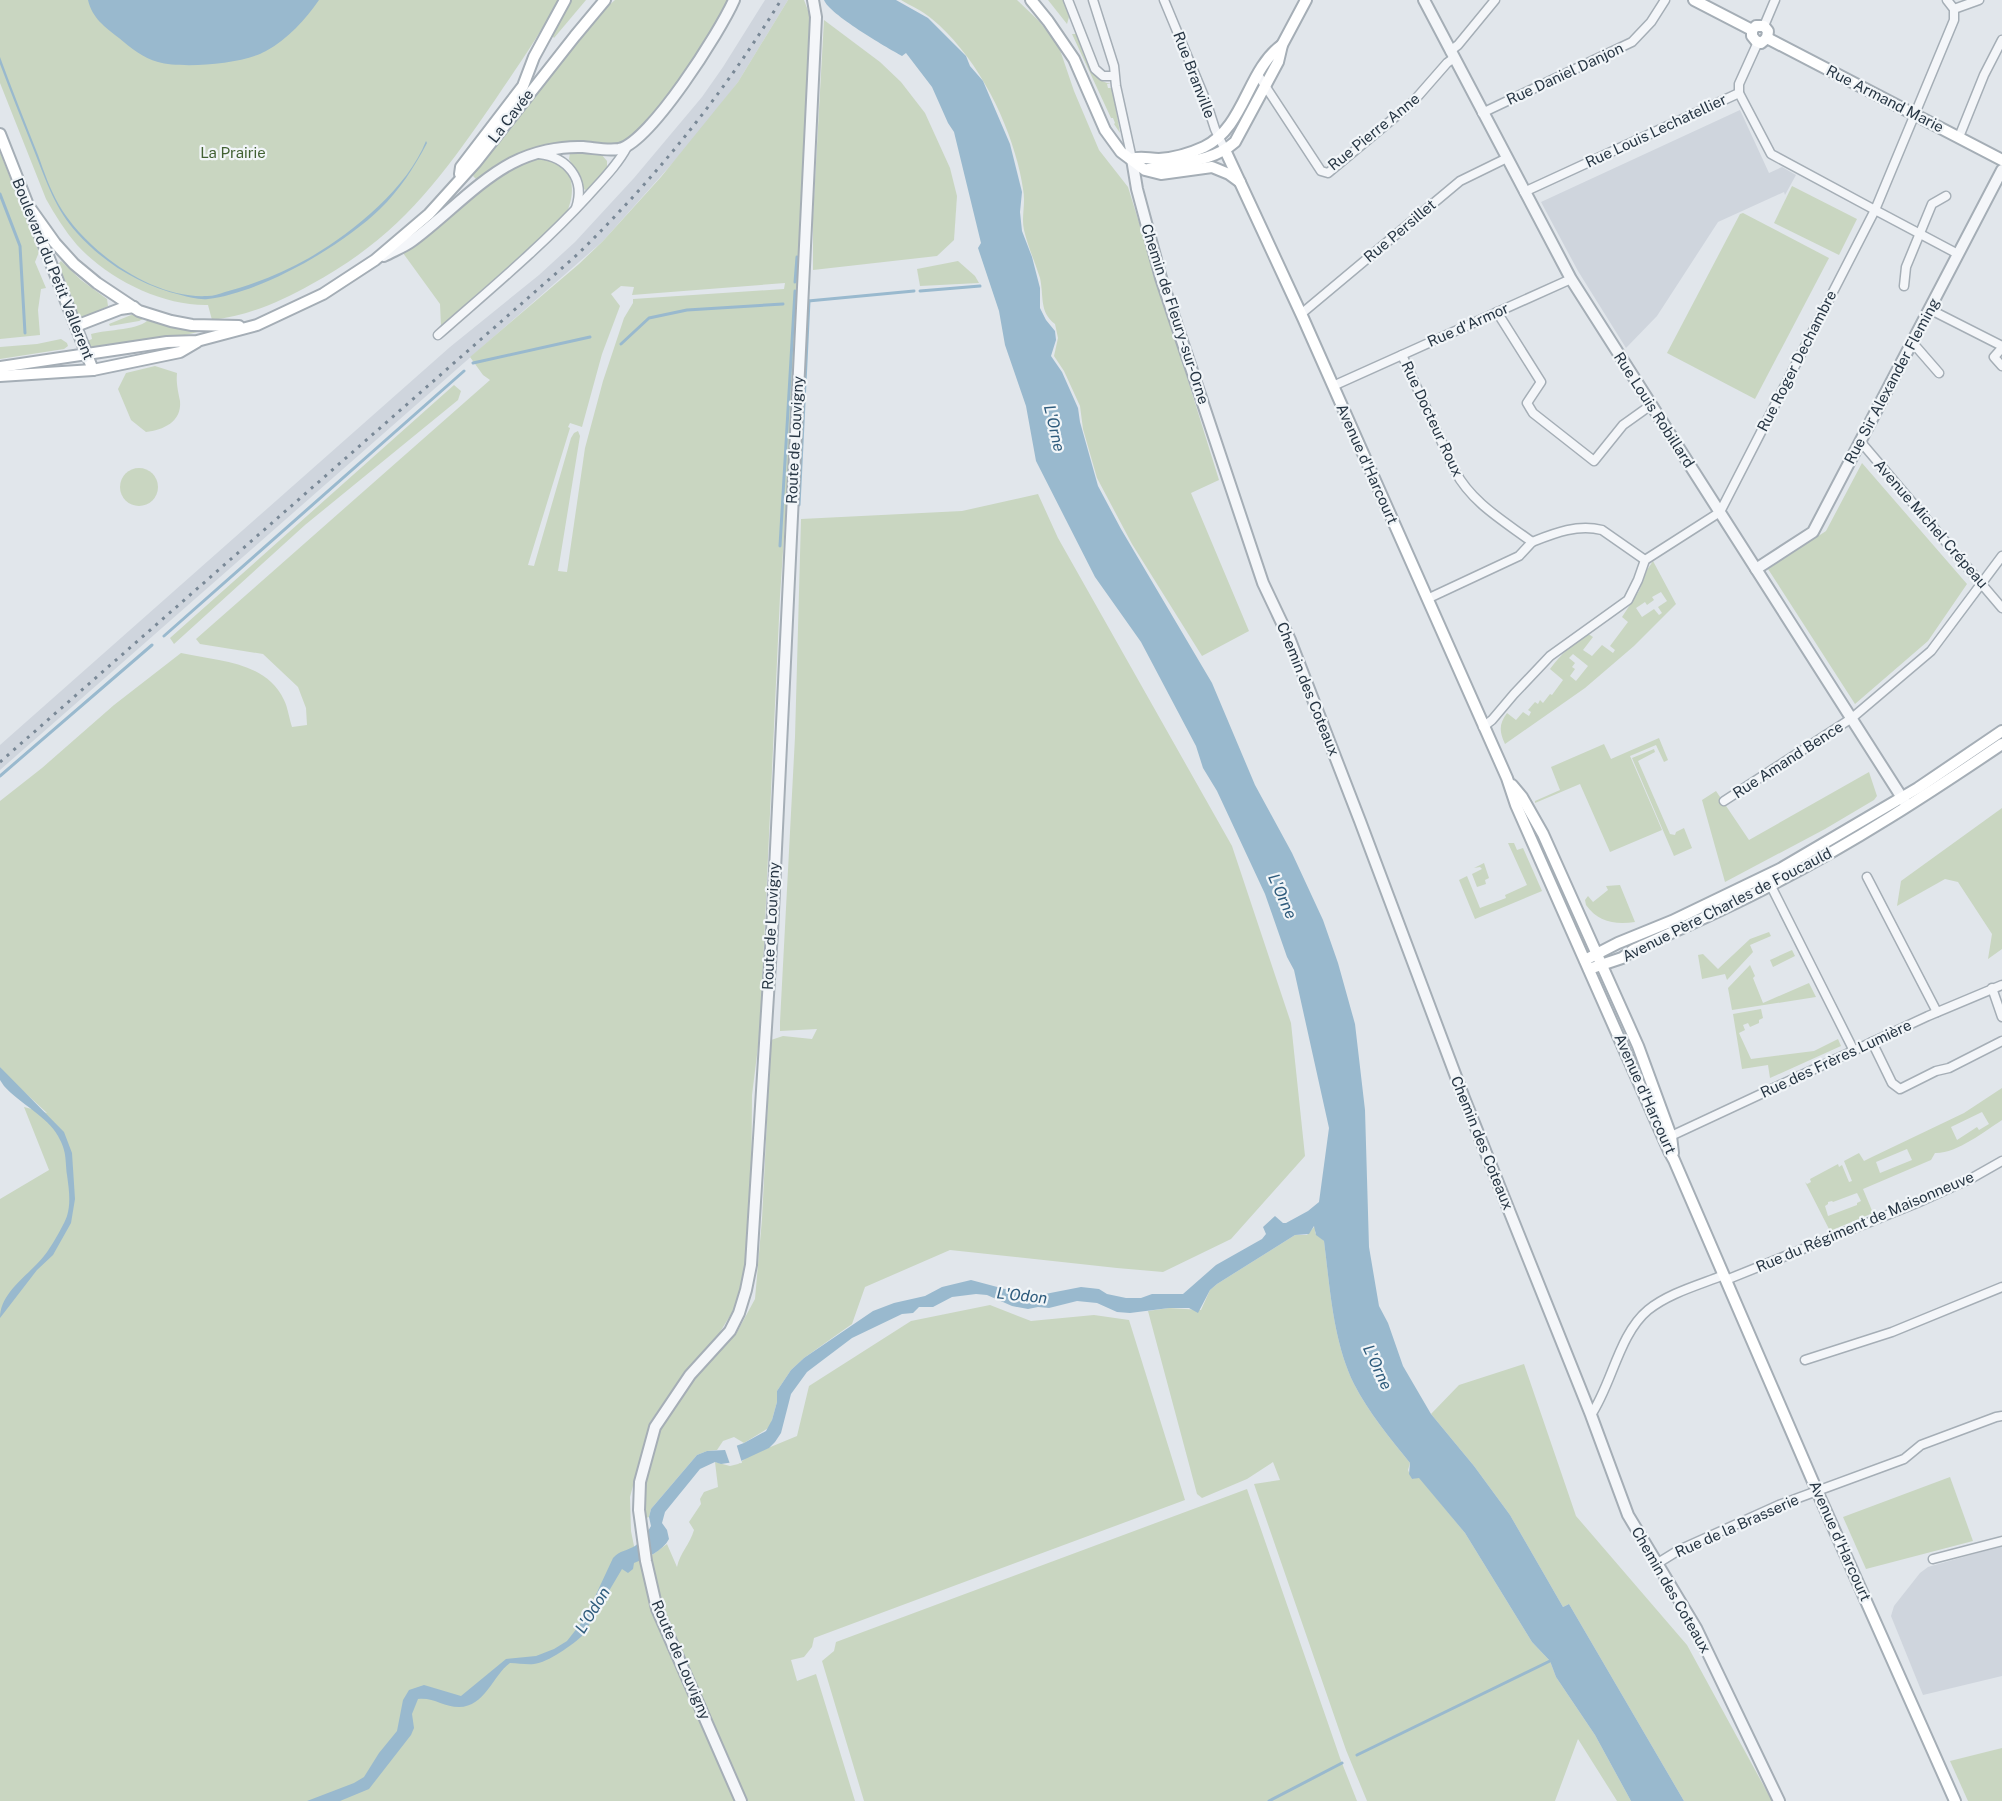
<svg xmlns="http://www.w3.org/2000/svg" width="2002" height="1801" font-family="'Public Sans',sans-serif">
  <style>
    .built { fill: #cfd5dd }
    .green { fill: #c9d6c1; fill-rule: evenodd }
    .water { fill: #99b9ce }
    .pier { fill: #e1e6eb }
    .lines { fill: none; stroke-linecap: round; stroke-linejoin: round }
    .stream { stroke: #99b9ce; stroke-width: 3 }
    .minor-casing { stroke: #a5aeb6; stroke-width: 11 }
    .tertiary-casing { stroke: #a5aeb6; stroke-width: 14 }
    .secondary-casing { stroke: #a5aeb6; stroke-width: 14 }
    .minor { stroke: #f4f6f9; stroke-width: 8 }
    .tertiary { stroke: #f4f6f9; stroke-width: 10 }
    .secondary { stroke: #fff; stroke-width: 10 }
    .rail { stroke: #798896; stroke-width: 3; stroke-dasharray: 3 6; stroke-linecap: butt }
    .labels { text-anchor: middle; stroke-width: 4.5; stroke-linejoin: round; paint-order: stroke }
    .street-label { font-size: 15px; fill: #273644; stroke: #f1f5f8 }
    .park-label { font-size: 15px; fill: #426133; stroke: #f1f5f8 }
    .water-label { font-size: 16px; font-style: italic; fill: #2e5b7c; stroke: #f1f5f8 }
  </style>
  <rect width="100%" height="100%" fill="#e1e6eb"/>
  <!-- built -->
  <g class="built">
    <polygon points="765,0 788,0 738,82 694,139 603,241 0,770 0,745 450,347 539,275 575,242 634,178 702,97 723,67"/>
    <polygon points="1740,110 1769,173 1782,167 1796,175 1785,195 1784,192 1718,222 1657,316 1626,348 1578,271 1541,202"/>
    <polygon points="2002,1546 2002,1676 1923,1695 1891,1616 1894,1606 1920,1573 1928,1567"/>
  </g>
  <!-- green -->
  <g class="green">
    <path d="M0 0H558C540 35 517 67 495 100 439 181 399 237 310 285 280 302 247 316 212 320L208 305C162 306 108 279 77 245 65 231 55 215 46 199L0 83Z"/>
    <polygon points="569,0 586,0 554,38 550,33"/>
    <path d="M615 0H730C717 29 648 137 619 144 607 148 596 142 583 142 538 144 513 154 476 179L473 176 477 168 565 59C579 37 595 17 615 0Z"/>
    <path d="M788 0H804L809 13 811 44 800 214 794 388 780 596 760 1031 752 1095 751 1218 745 1283 733 1311 720 1332 709 1347 684 1373 650 1422 630 1497 631 1531 637 1561 652 1555 667 1544 677 1567C680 1553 690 1544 694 1530L689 1522 701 1504 700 1499 704 1492 718 1487 715 1462 730 1466 738 1464 749 1456 797 1436 809 1386 911 1321 990 1305 1031 1321 1094 1315 1129 1320 1185 1500 814 1638 812 1647 804 1657 791 1660 797 1681 816 1674 855 1801H0V1199L49 1170 24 1107 47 1113 7 1076 0 1067V801L42 768 114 705 181 653C217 661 266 661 284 700 288 708 289 718 292 727L307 725 306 708 298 687 263 654 200 644 196 639 490 380 483 375 470 357 579 264 603 241 661 177 738 82ZM785 283 784 289 633 299V303L624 318 603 381 585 448 567 572 558 571 580 436 578 431 574 433 571 438 534 566 528 565 570 428 568 427 570 423 582 427 602 354 620 306 611 294 621 286 634 287 632 295Z"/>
    <path d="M901 0H1017L1039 21 1059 47 1074 91 1099 150 1128 187 1219 480 1191 493 1249 631 1202 656 1132 544 1097 478 1083 429 1080 406 1064 371 1054 356 1058 338 1055 324C1039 312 1044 296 1040 278 1035 262 1028 247 1024 230 1021 217 1026 203 1023 189 1014 129 979 58 932 19 923 11 911 6 901 0Z"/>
    <polygon points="1048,0 1063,0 1069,17 1067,24"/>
    <polygon points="824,20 880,62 901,82 925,113 950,168 957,196 954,240 937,256 813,270 813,217"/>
    <path d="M1072 34H1076C1084 53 1089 80 1111 84H1107L1108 88H1112L1120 133 1114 124 1115 123 1113 118H1111Z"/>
    <polygon points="0,152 39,252 35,262 46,288 41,289 38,310 40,335 0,339"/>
    <path d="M570 153 601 154 607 161V168L591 189 585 190C579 181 575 169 569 159Z"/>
    <path d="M540 158C544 159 550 160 555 162 578 172 574 200 564 218L441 326 440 304 403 253 506 171 531 160Z"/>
    <polygon points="1792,186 1857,219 1839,255 1774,223"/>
    <polygon points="1743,213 1829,258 1755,399 1667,353 1740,214"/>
    <polygon points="61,261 81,280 107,299 108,306 83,318 77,316 57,265"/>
    <polygon points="958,261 975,276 979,283 920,286 917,269"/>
    <polygon points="136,313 145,318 139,321 110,326 109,324"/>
    <path d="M150 318 201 329 202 331 168 339 92 349 87 341 92 339 91 334C108 329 140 331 150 318Z"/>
    <polygon points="61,339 67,343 68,346 64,349 0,359 0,347 37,344"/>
    <path d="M155 366 177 373C176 383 178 391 180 401 182 422 163 430 146 432L131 420 118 389 126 373Z"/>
    <polygon points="454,385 461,391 458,400 305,525 174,644 170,638"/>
    <polygon points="1862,463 1967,584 1928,641 1855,704 1768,569 1826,531"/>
    <circle cx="139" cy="487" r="19"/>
    <polygon points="1038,494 1058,538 1232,846 1291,1023 1305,1156 1231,1239 1163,1272 1117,1268 950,1250 865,1287 852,1324 804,1358 791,1370 777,1391 777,1402 770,1427 744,1443 734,1437 723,1441 717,1450 707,1451 697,1455 651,1509 649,1517 643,1519 644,1483 653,1442 665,1416 699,1373 736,1334 755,1299 762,1219 771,1040 783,1036 812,1039 817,1029 780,1031 780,1022 795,737 801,519 962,511"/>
    <path d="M1653 561 1676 604 1634 646 1585 688 1505 744C1499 731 1499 724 1507 713L1516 720 1523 712 1529 716 1531 712 1528 710 1535 702 1538 704 1540 700 1543 703 1550 694 1552 695 1563 680 1550 669C1560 655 1573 644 1587 633L1593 637 1583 650 1592 656 1602 645 1613 653 1615 650 1610 646 1628 622 1622 617 1639 591 1647 570ZM1661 592 1667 601 1658 607 1662 613 1659 615 1654 609 1642 617 1636 608 1645 602 1647 605 1654 600 1652 597ZM1573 654 1588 666 1576 681 1570 676 1575 669 1572 667 1575 663 1569 658Z"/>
    <polygon points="1659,738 1668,760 1664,762 1656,745 1630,756 1662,830 1610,852 1580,784 1535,803 1535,801 1560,790 1551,767 1604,744 1611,759"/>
    <polygon points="1654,749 1655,752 1638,761 1670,834 1675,835 1676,832 1684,828 1692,848 1674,856 1632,758"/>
    <polygon points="1869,772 1877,796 1874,800 1825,829 1725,882 1702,800 1716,791 1749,840"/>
    <polygon points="2002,808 2002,949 1988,959 1992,934 1958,882 1945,879 1897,906 1901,881"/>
    <polygon points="1508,843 1514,843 1517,850 1523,848 1542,891 1475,919 1459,880 1467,876 1480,908 1506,898 1505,895 1527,885"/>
    <polygon points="1484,863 1489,878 1485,880 1486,884 1477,887 1472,874 1482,869 1480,867 1474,868"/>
    <path d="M1620 885 1635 922C1615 925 1598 922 1586 905L1585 900 1588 896 1593 902 1608 890 1606 886Z"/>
    <polygon points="1769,932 1771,936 1750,945 1753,952 1727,980 1725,974 1702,979 1698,955 1703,954 1718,969 1750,939"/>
    <polygon points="1792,950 1795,956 1773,967 1770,960"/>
    <polygon points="1750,965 1755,976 1753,978 1763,1003 1809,983 1816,997 1732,1010 1728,988"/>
    <polygon points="1761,1009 1763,1018 1759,1020 1759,1023 1750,1027 1748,1023 1743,1025 1745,1030 1739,1033 1751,1059 1814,1051 1838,1039 1841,1046 1770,1078 1768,1065 1742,1069 1733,1014"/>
    <path d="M2002 1088V1120C1985 1131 1956 1154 1935 1153L1931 1160 1863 1189 1873 1213 1830 1231 1805 1182 1807 1184 1811 1182 1810 1179 1838 1164 1839 1167 1842 1165 1849 1182 1852 1181 1844 1161 1859 1153 1864 1161 1872 1157 1964 1113ZM1982 1112 1989 1124 1979 1130 1977 1127 1957 1140 1951 1127ZM1907 1149 1912 1160 1880 1173 1876 1162ZM1857 1193 1861 1201 1857 1203V1205L1828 1216 1825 1206 1828 1204V1202L1832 1201 1833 1202Z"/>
    <path d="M1315 1226V1233L1324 1241C1330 1288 1333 1341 1354 1384 1369 1413 1390 1438 1410 1463L1408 1470 1412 1479 1419 1477 1465 1533 1532 1642 1550 1661 1556 1677 1595 1735 1631 1801H1617L1578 1739 1555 1801H1367L1346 1750 1254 1484 1280 1480 1273 1462 1247 1479 1202 1498 1197 1494 1148 1311 1169 1308 1201 1310 1210 1290 1217 1284 1295 1235H1307Z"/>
    <polygon points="1524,1364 1576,1516 1687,1645 1772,1801 1684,1801 1569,1604 1563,1607 1510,1515 1474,1466 1431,1414 1459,1385"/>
    <polygon points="1950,1477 1973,1541 1866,1569 1843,1517"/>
    <polygon points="1247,1489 1340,1758 1357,1801 864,1801 822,1661 834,1651 836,1642"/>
    <polygon points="2002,1748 2002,1801 1968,1801 1950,1761"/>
  </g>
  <!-- water -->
  <g class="water">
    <path d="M88 0H319C305 20 288 39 266 51 243 64 183 69 158 62 143 58 131 48 119 38 105 27 92 18 88 0Z"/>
    <path d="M824 0H896L928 18 966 56 970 66 983 81 1010 144 1022 192 1020 212 1022 231 1032 257 1040 288V308L1046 320 1055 331 1056 340 1051 356 1062 372 1078 408 1080 422 1098 486 1121 529 1212 683 1255 785 1292 853 1323 920 1338 963 1355 1024 1365 1110 1369 1247 1379 1306 1388 1323 1403 1366 1431 1414 1474 1466 1510 1515 1563 1607 1569 1604 1684 1801H1631L1595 1735 1556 1677 1550 1661 1532 1642 1465 1533 1419 1478 1412 1479 1409 1474 1410 1463C1390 1438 1369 1413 1354 1384 1333 1341 1330 1288 1324 1241L1316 1235 1314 1226 1309 1234 1295 1235 1217 1284 1210 1290 1198 1313 1189 1308H1169L1130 1313 1117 1312 1097 1303 1077 1301 1049 1308 1038 1307 1028 1309 1012 1306 987 1295 976 1294 952 1297 933 1307H919L913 1313 902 1314 852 1338 807 1372 791 1394 781 1433 775 1442 769 1448 741 1461 721 1464 715 1462 700 1469 665 1512 662 1523 667 1530 669 1539C663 1551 646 1558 634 1563L633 1569 628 1573 622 1569 583 1635C574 1644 547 1663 534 1664 527 1665 518 1663 510 1663 493 1675 485 1707 459 1707 444 1707 433 1697 418 1699L412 1714 414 1728 411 1735 369 1789 340 1801H307L354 1783 364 1777 379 1753 397 1731 403 1700 409 1690 424 1685 461 1696 506 1659 536 1656 554 1649 567 1641 585 1618 613 1558C620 1550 627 1551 635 1546 641 1541 647 1533 651 1526L649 1517 651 1509 697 1455 707 1451 725 1450 744 1443 766 1431 772 1420 777 1402V1391L791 1370 804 1358 873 1311 894 1303 925 1296 942 1287 971 1280 1024 1294 1040 1295 1081 1287 1099 1289 1107 1294 1126 1298H1141L1152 1294H1183L1216 1265 1262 1239 1266 1234 1263 1227 1275 1216 1283 1223H1286L1308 1211 1319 1202 1329 1128 1294 970 1287 957 1265 894 1217 791 1203 768 1196 746 1141 642 1095 577 1036 461 1026 406 1005 345 999 311 978 248 981 243 954 132 948 123 932 87 906 53 902 56C886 47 829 14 824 0Z"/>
    <path d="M0 57C12 90 25 122 38 155 44 172 50 189 59 205 86 251 152 299 207 296 214 296 219 294 225 292 255 284 282 273 309 258 352 233 407 189 426 141L427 143C415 166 399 191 380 209 342 246 261 293 208 299 199 300 189 297 181 295 140 285 105 264 77 233 56 210 46 181 35 153 23 123 11 93 0 64Z"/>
    <path d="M0 1067 64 1132 72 1153 75 1199 71 1223 53 1255 37 1270 0 1318C0 1292 29 1275 44 1256 50 1249 64 1225 67 1216 71 1202 69 1190 67 1175 65 1158 67 1152 58 1136 47 1116 20 1104 4 1086L0 1080Z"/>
  </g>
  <!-- pier -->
  <polygon class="pier" points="736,1443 742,1463 730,1464 724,1447"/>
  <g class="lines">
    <!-- stream -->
    <g class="stream">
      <polyline points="0,194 20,246 25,333"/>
      <polyline points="795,282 797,257"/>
      <polyline points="920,291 980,286"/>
      <polyline points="808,301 914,291"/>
      <polyline points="621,344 649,318 687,310 783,304"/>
      <polyline points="473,363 590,337"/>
      <polyline points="799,505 809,301"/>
      <polyline points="780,546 795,291"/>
      <polyline points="164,636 464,371"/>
      <polyline points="0,776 152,645"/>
      <polyline points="1357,1755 1552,1660"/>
      <polyline points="1269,1801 1342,1763"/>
    </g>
    <defs>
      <g id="minor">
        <polyline points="1068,0 1095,69 1103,76 1114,76"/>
        <polyline points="1093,0 1114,66 1116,86 1132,159"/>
        <polyline points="1164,0 1206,101 1215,129 1225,150"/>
        <polyline points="1954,9 1979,0"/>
        <polyline points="1764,26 1775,0"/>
        <polyline points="1758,42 1739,84 1739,93 1771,154 1875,210 1954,20 1954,9 1947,0"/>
        <polyline points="1450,51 1458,45 1495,0"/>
        <polyline points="1258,75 1321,171 1328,173 1412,103 1447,63 1454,58"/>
        <polyline points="1482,113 1632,42 1651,22 1665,0"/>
        <polyline points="1959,137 1984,75 2002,40"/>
        <path d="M539 154C567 157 586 179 576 208"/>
        <polyline points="1524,192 1739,93"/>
        <polyline points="1904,286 1906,267 1932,204 1946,196"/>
        <polyline points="1929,309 2002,346"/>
        <polyline points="1497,312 1541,382 1527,403 1533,413 1594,461 1623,425 1651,405"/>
        <polyline points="1301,314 1460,181 1507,158"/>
        <path d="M438 335C489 290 541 247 587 197 601 181 617 166 627 147"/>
        <polyline points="1912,342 1939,373"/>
        <polyline points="2002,348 1994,357 2002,366"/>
        <path d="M1402 355 1455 471C1472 503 1504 521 1532 542 1555 533 1577 524 1602 530L1645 560"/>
        <polyline points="1333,386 1571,279"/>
        <polyline points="1860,441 2002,608"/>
        <polyline points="1427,599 1519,556 1532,542"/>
        <polyline points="1483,727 1492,720 1514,694 1550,656 1628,600 1638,580 1645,560 1720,512 1875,210 1958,254"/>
        <polyline points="1724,801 1852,718 1931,651 2002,556"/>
        <polyline points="1867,877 1937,1012"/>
        <polyline points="1769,882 1854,1051"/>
        <polyline points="1992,988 2002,1017"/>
        <polyline points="1872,1042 1892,1083 1900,1089 1936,1071 1949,1068 2002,1041"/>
        <polyline points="1671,1136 1928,1016 2002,985"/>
        <polyline points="1726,1280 1917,1203 1972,1178 2002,1161"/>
        <polyline points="1805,1360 1892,1332 2002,1287"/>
        <path d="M1591 1415C1612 1384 1619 1334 1648 1310 1669 1293 1699 1285 1724 1275"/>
        <polyline points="1933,1559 2002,1541"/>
        <polyline points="1658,1563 1679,1550 1779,1505 1904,1459 1921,1445 1996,1417 2002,1416"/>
      </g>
      <g id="tertiary">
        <polyline points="1424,0 1571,279 1906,804"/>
        <polyline points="1132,159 1137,189 1161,278 1263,583 1290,640 1360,821 1464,1098 1591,1415 1628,1515 1696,1628 1779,1801"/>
        <path d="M384 256C393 251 404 247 412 241 446 216 475 183 512 163 533 152 560 146 583 147 595 148 607 151 619 149 650 143 721 30 734 0"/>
        <polyline points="1756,569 1813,532 2002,170"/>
        <polyline points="741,1801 657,1609 646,1561 639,1510 640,1482 655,1427 690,1375 730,1331 739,1313 746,1290 751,1265 772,932 816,17 813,0"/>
      </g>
      <g id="secondary">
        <polyline points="1031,0 1048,21 1074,59 1105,130 1121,152 1145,170 1161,174 1212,167 1229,174 1240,182"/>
        <polyline points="1694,0 1752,30"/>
        <polyline points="1752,30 1756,26 1764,26 1768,31 1767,38"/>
        <polyline points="1752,30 1752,36 1756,41 1761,43 1767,38"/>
        <polyline points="1767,38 2002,160"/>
        <polyline points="0,134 93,370"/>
        <polyline points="1225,150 1303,318 1507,778 1516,805 1669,1151 1674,1160 1817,1491 1955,1801"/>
        <path d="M1132 159C1141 156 1149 159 1159 159 1174 158 1191 153 1204 147 1245 127 1247 70 1282 45"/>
        <path d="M1148 169C1179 161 1210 164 1235 142L1278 62 1282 45 1306 0"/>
        <polyline points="460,174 461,167 523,86 534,57 565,0"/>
        <polyline points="30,208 55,243 74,264 97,283 139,311 171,321 192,325 239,326"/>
        <polyline points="76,326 120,309 134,307"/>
        <polyline points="0,367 167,342 197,341 257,325 323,294 375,260 429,214 476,162 575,36 605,0"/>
        <polyline points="0,376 93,370 180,352 197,342"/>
        <polyline points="1512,785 1522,797 1543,834 1638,1046 1671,1136 1673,1153"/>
        <polyline points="1585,960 1618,943 1672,921 1780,869 1918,788 2002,731"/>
        <path d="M1589 969 1622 958 1633 950C1680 929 1728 908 1773 884 1853 843 1928 794 2002 744"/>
      </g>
    </defs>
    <!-- minor casing -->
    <use href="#minor" class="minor-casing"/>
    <!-- tertiary casing -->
    <use href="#tertiary" class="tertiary-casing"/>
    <!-- secondary casing -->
    <use href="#secondary" class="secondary-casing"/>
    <!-- minor -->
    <use href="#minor" class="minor"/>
    <!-- tertiary -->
    <use href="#tertiary" class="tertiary"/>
    <!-- secondary -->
    <use href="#secondary" class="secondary"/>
    <!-- rail -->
    <path class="rail" d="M0 762 578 254C658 175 722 96 781 0"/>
  </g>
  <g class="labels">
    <!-- street labels -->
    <g class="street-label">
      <text transform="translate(1565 74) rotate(-25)" y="5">Rue Daniel Danjon</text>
      <text transform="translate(1194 75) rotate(69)" y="5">Rue Branville</text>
      <text transform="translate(1885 99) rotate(27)" y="5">Rue Armand Marie</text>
      <text transform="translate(511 116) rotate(-52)" y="5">La Cavée</text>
      <text transform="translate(1656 131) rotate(-25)" y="5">Rue Louis Lechatellier</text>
      <text transform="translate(1374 132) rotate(-39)" y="5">Rue Pierre Anne</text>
      <text transform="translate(1400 231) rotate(-40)" y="5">Rue Persillet</text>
      <text transform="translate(53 269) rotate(68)" y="5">Boulevard du Petit Vallerent</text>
      <text transform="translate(1175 314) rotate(72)" y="5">Chemin de Fleury-sur-Orne</text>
      <text transform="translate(1468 325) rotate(-24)" y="5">Rue d'Armor</text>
      <text transform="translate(1797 361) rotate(-63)" y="5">Rue Roger Dechambre</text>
      <text transform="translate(1892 381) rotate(-62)" y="5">Rue Sir Alexander Fleming</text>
      <text transform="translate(1654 410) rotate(57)" y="5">Rue Louis Robillard</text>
      <text transform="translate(1432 419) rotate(65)" y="5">Rue Docteur Roux</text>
      <text transform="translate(795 440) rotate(-87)" y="5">Route de Louvigny</text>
      <text transform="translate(1367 464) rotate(66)" y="5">Avenue d'Harcourt</text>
      <text transform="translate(1931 524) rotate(49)" y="5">Avenue Michel Crépeau</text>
      <text transform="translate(1308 689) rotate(68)" y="5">Chemin des Coteaux</text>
      <text transform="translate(1788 760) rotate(-33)" y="5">Rue Amand Bence</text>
      <text transform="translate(1727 905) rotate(-27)" y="5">Avenue Père Charles de Foucauld</text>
      <text transform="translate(771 926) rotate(-87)" y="5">Route de Louvigny</text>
      <text transform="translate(1836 1059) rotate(-25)" y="5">Rue des Frères Lumière</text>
      <text transform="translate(1645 1094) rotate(66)" y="5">Avenue d'Harcourt</text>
      <text transform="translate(1482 1143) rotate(68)" y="5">Chemin des Coteaux</text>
      <text transform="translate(1865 1222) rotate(-23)" y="5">Rue du Régiment de Maisonneuve</text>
      <text transform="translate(1737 1526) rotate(-24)" y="5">Rue de la Brasserie</text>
      <text transform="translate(1840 1541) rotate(66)" y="5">Avenue d'Harcourt</text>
      <text transform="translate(1671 1590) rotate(60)" y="5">Chemin des Coteaux</text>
      <text transform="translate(681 1660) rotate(67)" y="5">Route de Louvigny</text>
    </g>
    <!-- park labels -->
    <g class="park-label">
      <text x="233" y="158">La Prairie</text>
    </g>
    <!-- water labels -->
    <g class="water-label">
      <text transform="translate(1055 428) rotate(77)" y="6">L'Orne</text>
      <text transform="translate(1283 896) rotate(66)" y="6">L'Orne</text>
      <text transform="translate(1022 1295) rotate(6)" y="6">L'Odon</text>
      <text transform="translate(1378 1367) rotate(65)" y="6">L'Orne</text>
      <text transform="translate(592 1610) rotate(-58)" y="6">L'Odon</text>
    </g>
  </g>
</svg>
